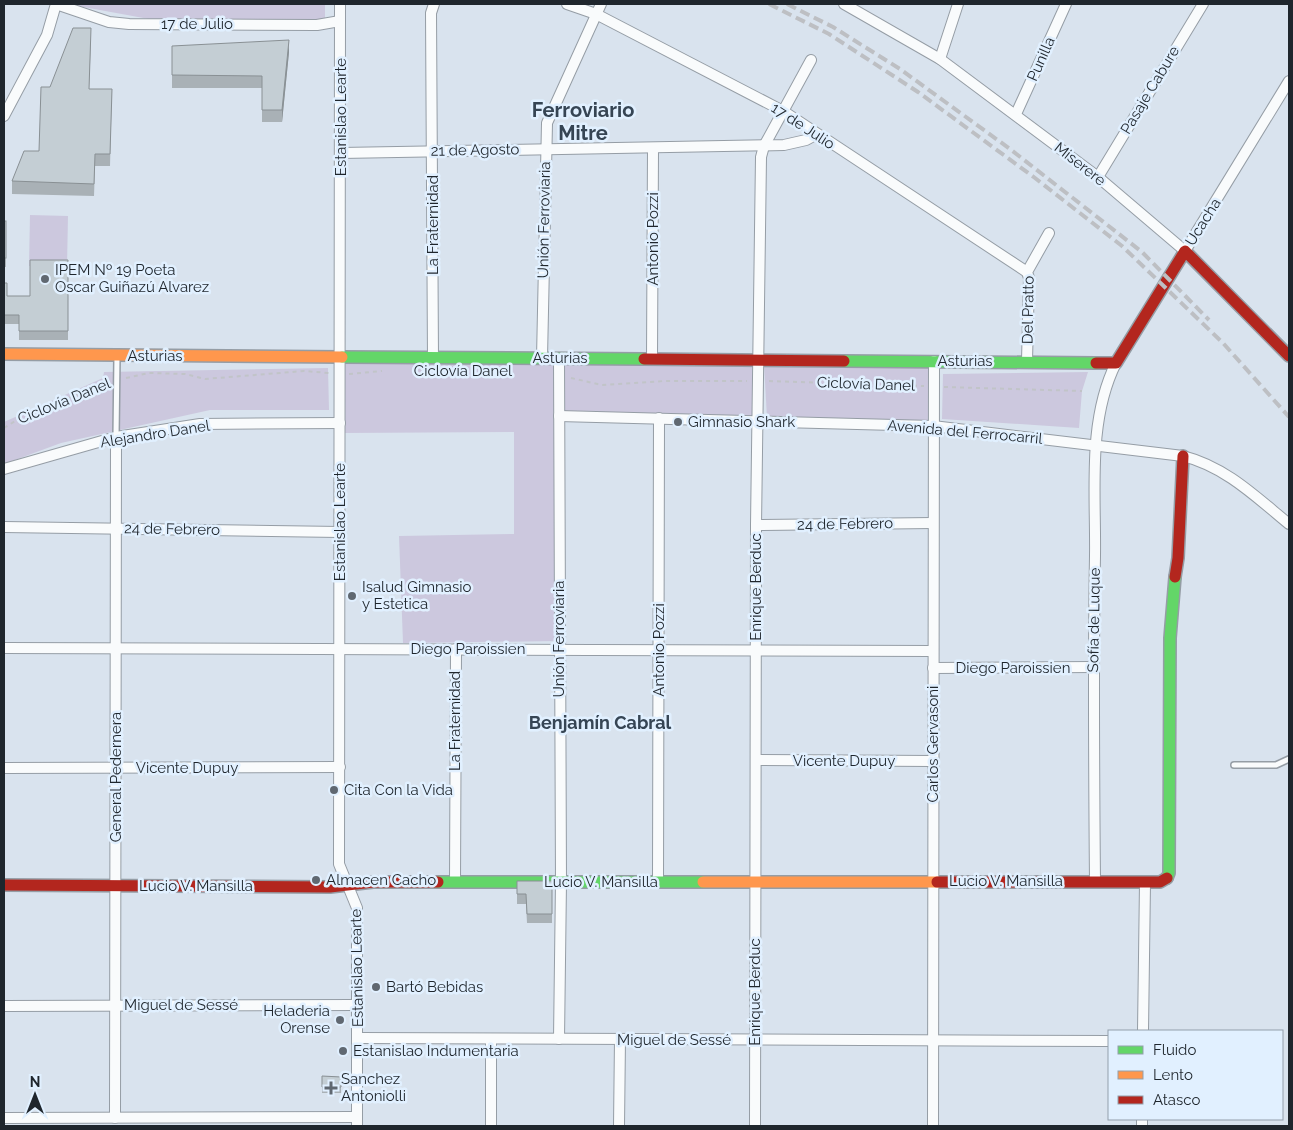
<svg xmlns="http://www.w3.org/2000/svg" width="1293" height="1130" font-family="Raleway,sans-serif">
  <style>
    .green { fill: #ccc8de }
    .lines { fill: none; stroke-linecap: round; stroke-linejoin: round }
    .lane-casing { stroke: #959da5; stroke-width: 8 }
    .street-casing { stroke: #959da5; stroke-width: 12 }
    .fast-casing { stroke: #959da5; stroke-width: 14 }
    .slow-casing { stroke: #959da5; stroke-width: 14 }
    .jam-casing { stroke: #959da5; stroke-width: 14 }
    .path { stroke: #c1c4c8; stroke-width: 2; stroke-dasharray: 4 4; stroke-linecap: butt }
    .lane { stroke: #f9fbfc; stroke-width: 5 }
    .street { stroke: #f9fbfc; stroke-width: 10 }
    .fast { stroke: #63d668; stroke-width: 11 }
    .slow { stroke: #ff974d; stroke-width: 11 }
    .jam { stroke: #b3261e; stroke-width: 11 }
    .rail { stroke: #bdbfc3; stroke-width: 4; stroke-dasharray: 10 5; stroke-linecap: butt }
    .wall { fill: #a9b1b6 }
    .shaded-wall { fill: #899094 }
    .building { fill: #c4ced4; stroke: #899094 }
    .poi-dot { fill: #606871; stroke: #e1f0ff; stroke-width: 2 }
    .labels { text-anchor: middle; stroke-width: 5; stroke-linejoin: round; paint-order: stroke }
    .street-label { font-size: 15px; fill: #1f262d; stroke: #e1f0ff }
    .poi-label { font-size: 15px; fill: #1f262d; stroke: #e1f0ff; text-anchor: start }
    .quarter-label { font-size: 18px; font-weight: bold; fill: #364554; stroke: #e1f0ff }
    .district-label { font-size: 20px; font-weight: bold; fill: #364554; stroke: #e1f0ff }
  </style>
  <rect width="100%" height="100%" fill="#d9e3ee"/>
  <!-- green -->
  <g class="green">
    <polygon points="67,4 325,4 325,21 149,19"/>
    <polygon points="30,215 68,216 67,267 29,266"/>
    <polygon points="343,359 557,361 557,641 403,643 399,536 514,534 514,432 344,433"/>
    <polygon points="563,362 752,364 753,418 562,413"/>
    <polygon points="764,364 929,365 929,423 767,418"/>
    <polygon points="328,368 329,410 210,410 61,443 4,464 4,422 103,378 104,372"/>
    <polygon points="1088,372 1082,391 1079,428 942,419 943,374"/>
  </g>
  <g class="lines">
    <defs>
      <g id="lane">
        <polyline points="116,437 117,356"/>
        <polyline points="1234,765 1276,765 1289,759"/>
      </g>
      <g id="street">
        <polyline points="56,4 109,22 129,24 317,25 340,21"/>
        <polyline points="340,4 339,864 357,908 357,1126"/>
        <polyline points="567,4 596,14 783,111 1027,272"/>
        <polyline points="844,4 940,59 1098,177 1185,251 1289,81"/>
        <polyline points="940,59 958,4"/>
        <polyline points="1016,114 1066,4"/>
        <polyline points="4,116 47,35 56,4"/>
        <polyline points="341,153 784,145 806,140 817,134"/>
        <polyline points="1098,177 1203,4"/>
        <polyline points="433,358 431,13 434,4"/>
        <polyline points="542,358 547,123 601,4"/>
        <polyline points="652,359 653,149"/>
        <polyline points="1027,361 1029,278 1027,272 1049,233"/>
        <path d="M559 416 933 426 1183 456C1226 467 1256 497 1289 524"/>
        <polyline points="4,469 116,437 200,424 340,423"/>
        <polyline points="756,525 933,523"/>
        <polyline points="4,527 340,532"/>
        <polyline points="4,648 933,651"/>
        <polyline points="933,668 1093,667"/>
        <polyline points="756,760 933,761"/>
        <polyline points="4,768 340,767"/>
        <path d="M1095 881C1094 773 1093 665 1095 556 1096 493 1087 421 1116 363"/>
        <polyline points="455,882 456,649"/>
        <polyline points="658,882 659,418"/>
        <polyline points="4,1006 357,1005"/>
        <polyline points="1143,1031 1145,883"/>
        <polyline points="358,1038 1109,1041"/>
        <polyline points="491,1039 491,1126"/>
        <polyline points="559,1039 561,882 559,358"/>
        <polyline points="4,1118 357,1117"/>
        <polyline points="115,1118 116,437"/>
        <polyline points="619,1126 620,1039"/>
        <polyline points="755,1126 756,525 761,157 764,146 811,60"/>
        <polyline points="933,1126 934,361"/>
        <polyline points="1142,1126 1142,1119"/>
      </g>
      <g id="fast">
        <polyline points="342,357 644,359"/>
        <polyline points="844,361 1096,363"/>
        <polyline points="1167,878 1169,873 1170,638 1175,577"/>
        <polyline points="438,882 703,882"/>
      </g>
      <g id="slow">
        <polyline points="4,354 342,357"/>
        <polyline points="703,882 937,882"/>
      </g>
      <g id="jam">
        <polyline points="644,359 844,361"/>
        <polyline points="1096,363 1116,363 1185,251 1289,356"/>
        <polyline points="1175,577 1178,558 1183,456"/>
        <polyline points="937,882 1160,882 1167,878"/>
        <polyline points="4,885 330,887 373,882 438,882"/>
      </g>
    </defs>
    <!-- lane casing -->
    <use href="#lane" class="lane-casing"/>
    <!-- street casing -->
    <use href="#street" class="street-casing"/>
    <!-- fast casing -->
    <use href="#fast" class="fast-casing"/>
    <!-- slow casing -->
    <use href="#slow" class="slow-casing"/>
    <!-- jam casing -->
    <use href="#jam" class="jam-casing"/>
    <!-- path -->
    <g class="path">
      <polyline points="349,374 382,371"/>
      <polyline points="126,378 149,373 185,374 205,379 304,371 329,373"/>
      <polyline points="571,378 602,385 664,381 747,381"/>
      <polyline points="769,381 924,386"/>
      <polyline points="944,387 1082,391"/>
      <polyline points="4,428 28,413 109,383"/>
    </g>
    <!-- lane -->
    <use href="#lane" class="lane"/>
    <!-- street -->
    <use href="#street" class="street"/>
    <!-- fast -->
    <use href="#fast" class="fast"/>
    <!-- slow -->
    <use href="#slow" class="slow"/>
    <!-- jam -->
    <use href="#jam" class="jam"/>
    <!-- rail -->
    <g class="rail">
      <polyline points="769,4 829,34 918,92 1035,178 1122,246 1223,343 1289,417"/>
      <polyline points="787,4 833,27 900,69 1010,149 1142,252 1209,320"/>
    </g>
  </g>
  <!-- wall -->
  <g class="wall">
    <polygon points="91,41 89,89 112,89 110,166 95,166 94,196 12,194 12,181 39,151"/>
    <polygon points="172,46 289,52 282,122 262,122 262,88 172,88"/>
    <rect x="4" y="221" width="2" height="46"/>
    <polygon points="68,260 68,340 19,340 19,324 4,324 4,283 7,296 30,296"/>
    <polygon points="517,881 552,881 552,923 527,923 526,904 517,904"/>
    <polygon points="322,1076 341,1077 341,1093 322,1093"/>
  </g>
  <!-- shaded-wall -->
  <polygon class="shaded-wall" points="289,40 289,52 282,122 282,110"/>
  <!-- building -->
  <g class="building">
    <polygon points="73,28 91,28 89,89 112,89 110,154 95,154 94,184 12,181 24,151 39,151 41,87 50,87"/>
    <polygon points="289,40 282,110 262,110 262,76 172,75 172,46"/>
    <rect x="4" y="221" width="2" height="37"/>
    <polygon points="30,260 68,260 68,331 19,331 19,315 4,315 4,283 7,283 7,296 30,296"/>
    <polygon points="517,881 552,881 552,914 527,914 526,894 517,894"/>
    <polygon points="322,1076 341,1077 341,1087 322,1087"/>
  </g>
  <!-- markers -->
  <g class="poi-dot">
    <circle cx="45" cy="279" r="5"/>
    <circle cx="678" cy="422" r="5"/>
    <circle cx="352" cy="596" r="5"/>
    <circle cx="334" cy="790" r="5"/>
    <circle cx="316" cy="880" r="5"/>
    <circle cx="376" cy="987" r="5"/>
    <circle cx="340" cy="1020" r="5"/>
    <circle cx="343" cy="1051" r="5"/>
    <path d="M328.5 1080.5h5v5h5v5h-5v5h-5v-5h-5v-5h5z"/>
  </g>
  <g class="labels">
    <!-- street labels -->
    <g class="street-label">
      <text x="197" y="29">17 de Julio</text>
      <text transform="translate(1041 59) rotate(-66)" y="5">Punilla</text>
      <text transform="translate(1150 90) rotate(-59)" y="5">Pasaje Cabure</text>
      <text transform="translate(341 117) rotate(-90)" y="5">Estanislao Learte</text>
      <text transform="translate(803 126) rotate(33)" y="5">17 de Julio</text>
      <text transform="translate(475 150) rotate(-1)" y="5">21 de Agosto</text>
      <text transform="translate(1080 164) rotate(38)" y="5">Miserere</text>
      <text transform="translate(544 220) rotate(-89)" y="5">Unión Ferroviaria</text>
      <text transform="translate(1203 222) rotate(-58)" y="5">Ucacha</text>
      <text transform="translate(433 225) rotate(-90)" y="5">La Fraternidad</text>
      <text transform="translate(653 239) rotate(-90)" y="5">Antonio Pozzi</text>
      <text transform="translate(1028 310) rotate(-89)" y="5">Del Pratto</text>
      <text x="155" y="361">Asturias</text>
      <text x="560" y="363">Asturias</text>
      <text x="965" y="366">Asturias</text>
      <text x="463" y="376">Ciclovía Danel</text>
      <text transform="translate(866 384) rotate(2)" y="5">Ciclovía Danel</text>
      <text transform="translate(64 401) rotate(-22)" y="5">Ciclovía Danel</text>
      <text transform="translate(965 432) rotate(5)" y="5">Avenida del Ferrocarril</text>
      <text transform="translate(155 434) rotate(-9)" y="5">Alejandro Danel</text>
      <text transform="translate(340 522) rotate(-90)" y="5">Estanislao Learte</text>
      <text transform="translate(845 524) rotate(-1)" y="5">24 de Febrero</text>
      <text transform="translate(172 529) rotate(1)" y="5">24 de Febrero</text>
      <text transform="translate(756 587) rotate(-90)" y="5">Enrique Berduc</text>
      <text transform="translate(1094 620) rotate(-89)" y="5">Sofía de Luque</text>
      <text transform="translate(559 639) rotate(-90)" y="5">Unión Ferroviaria</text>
      <text x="468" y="654">Diego Paroissien</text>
      <text transform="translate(659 650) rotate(-90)" y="5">Antonio Pozzi</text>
      <text x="1013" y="673">Diego Paroissien</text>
      <text transform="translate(455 721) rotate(-90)" y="5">La Fraternidad</text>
      <text transform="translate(933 744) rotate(-90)" y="5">Carlos Gervasoni</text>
      <text x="844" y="766">Vicente Dupuy</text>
      <text x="187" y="773">Vicente Dupuy</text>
      <text transform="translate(116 777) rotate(-90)" y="5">General Pedernera</text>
      <text x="1006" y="886">Lucio V. Mansilla</text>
      <text x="601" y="887">Lucio V. Mansilla</text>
      <text x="196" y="891">Lucio V. Mansilla</text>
      <text transform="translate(357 968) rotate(-91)" y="5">Estanislao Learte</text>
      <text transform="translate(755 992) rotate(-90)" y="5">Enrique Berduc</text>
      <text x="181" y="1010">Miguel de Sessé</text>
      <text x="674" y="1045">Miguel de Sessé</text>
    </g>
    <!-- poi labels -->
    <g class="poi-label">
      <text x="55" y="275">IPEM Nº 19 Poeta<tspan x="55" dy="17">Oscar Guiñazú Alvarez</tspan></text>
      <text x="688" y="427">Gimnasio Shark</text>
      <text x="362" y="592">Isalud Gimnasio<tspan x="362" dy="17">y Estetica</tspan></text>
      <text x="344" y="795">Cita Con la Vida</text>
      <text x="326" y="885">Almacen Cacho</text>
      <text x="386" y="992">Bartó Bebidas</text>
      <text x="330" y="1016" text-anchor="end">Heladeria<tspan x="330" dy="17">Orense</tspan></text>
      <text x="353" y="1056">Estanislao Indumentaria</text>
      <text x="341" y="1084">Sanchez<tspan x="341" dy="17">Antoniolli</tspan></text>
    </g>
    <!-- quarter labels -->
    <g class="quarter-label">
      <text x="600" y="729">Benjamín Cabral</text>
    </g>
    <!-- district labels -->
    <g class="district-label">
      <text x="583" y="117">Ferroviario<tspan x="583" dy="23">Mitre</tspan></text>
    </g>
  </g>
  <!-- border -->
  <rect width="1293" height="1130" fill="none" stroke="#1f262d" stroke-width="10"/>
  <!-- legend -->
  <rect x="1108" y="1030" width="175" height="90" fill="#e1f0ff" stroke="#939fab"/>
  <rect x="1118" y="1046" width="25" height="8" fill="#63d668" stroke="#939fab"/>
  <text x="1153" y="1055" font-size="15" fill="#1f262d">Fluido</text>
  <rect x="1118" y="1071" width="25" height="8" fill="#ff974d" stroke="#939fab"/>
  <text x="1153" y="1080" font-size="15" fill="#1f262d">Lento</text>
  <rect x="1118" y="1096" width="25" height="8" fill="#b3261e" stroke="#939fab"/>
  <text x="1153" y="1105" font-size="15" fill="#1f262d">Atasco</text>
  <!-- north arrow -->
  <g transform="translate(35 1095)" stroke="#e1f0ff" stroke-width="4" paint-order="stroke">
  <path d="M0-4L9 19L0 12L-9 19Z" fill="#1f262d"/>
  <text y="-8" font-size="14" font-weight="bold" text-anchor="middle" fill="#1f262d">N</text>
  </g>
</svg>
